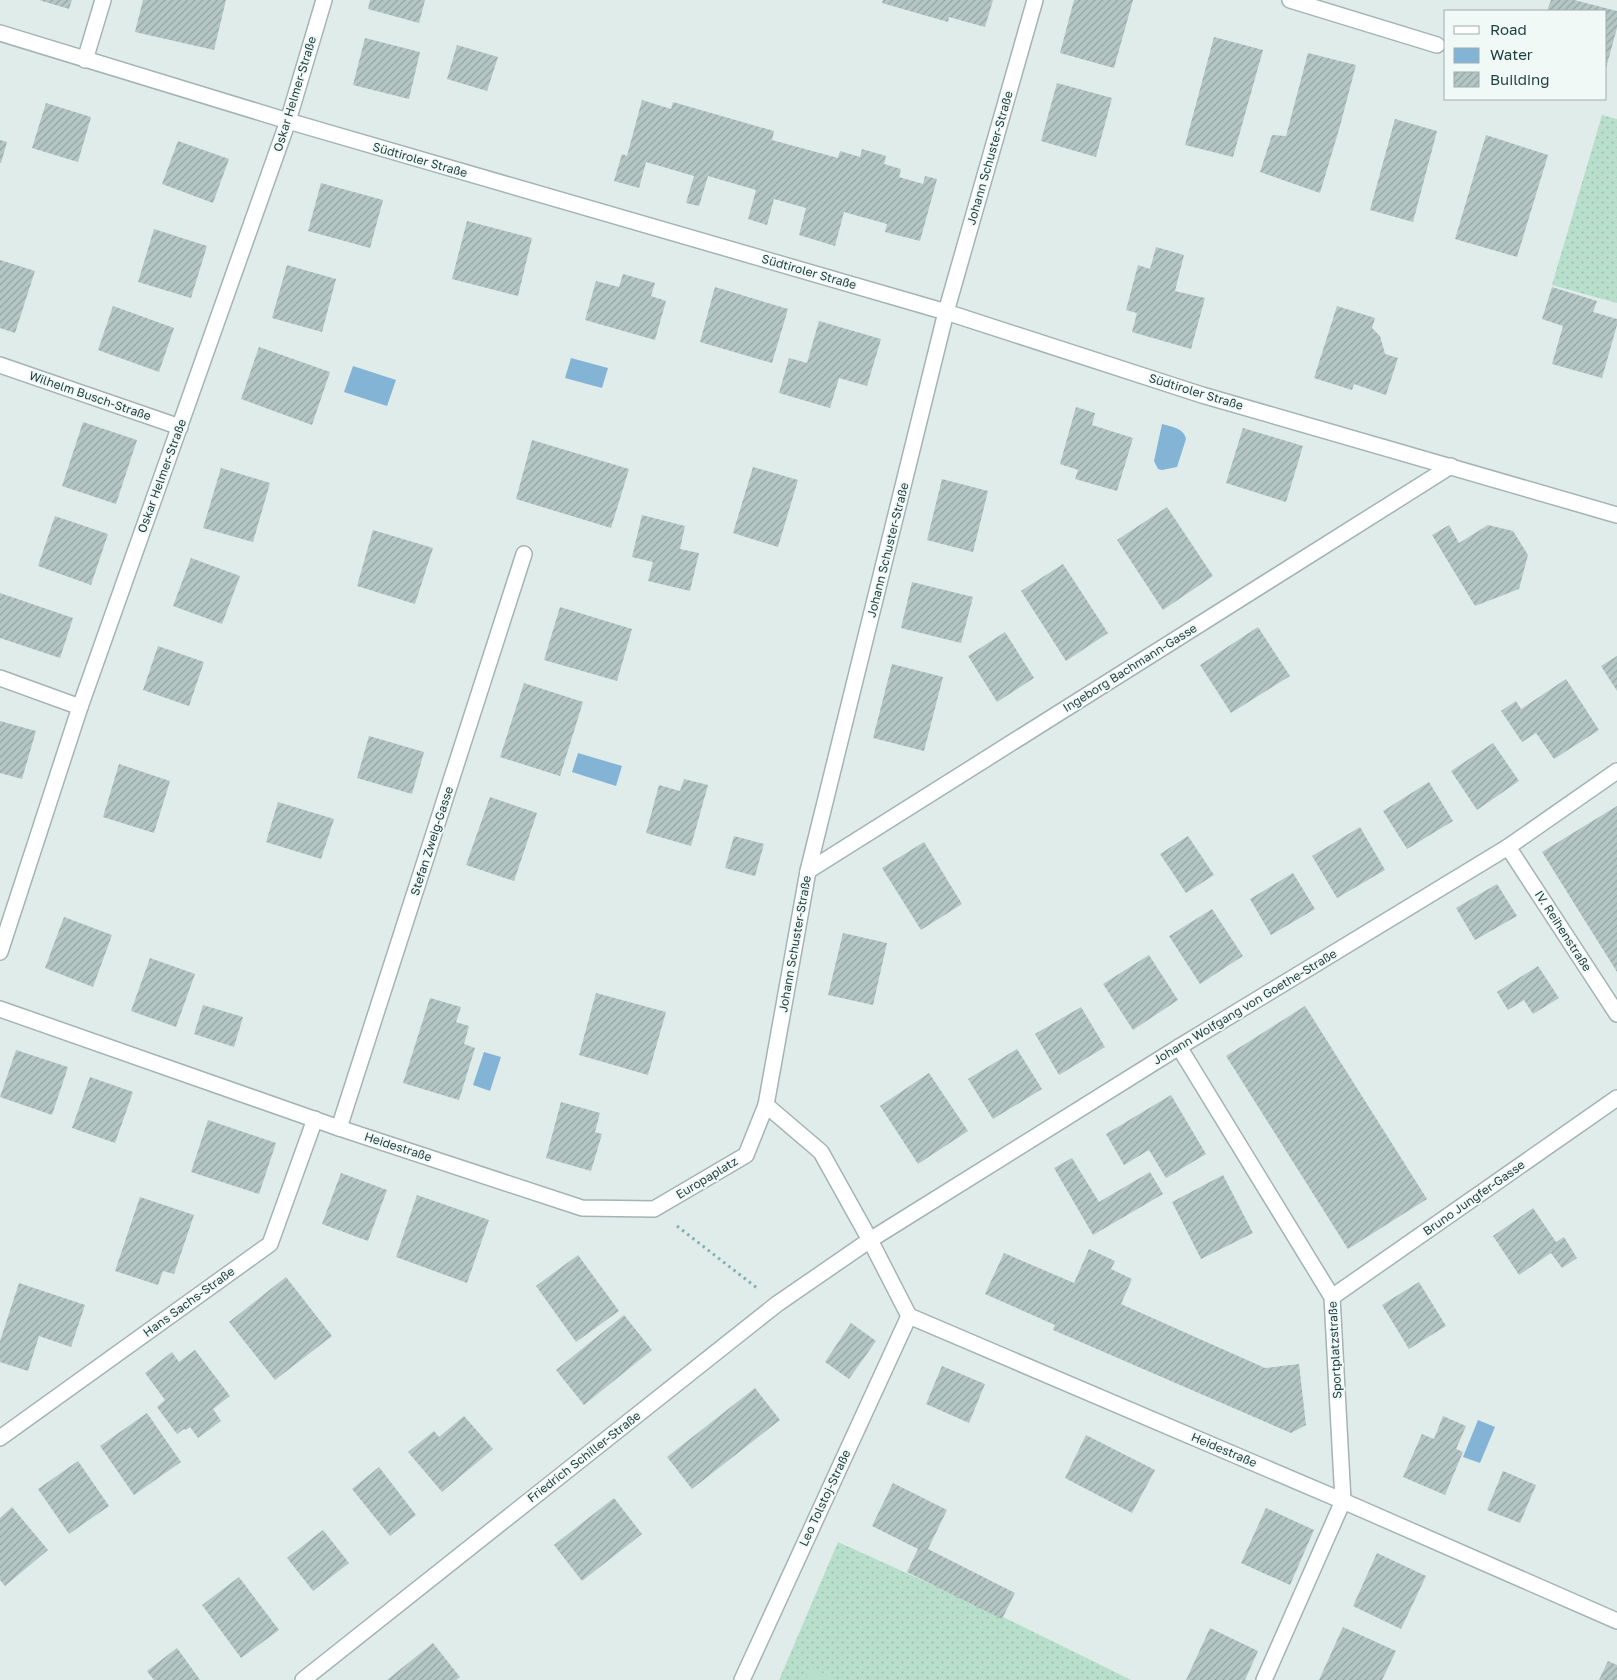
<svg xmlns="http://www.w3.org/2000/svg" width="1617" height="1680" font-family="'Golos Text',sans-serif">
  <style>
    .grass { fill: url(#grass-dots) }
    .garden { fill: #b7dfcc }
    .water { fill: #83b4d6 }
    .building { fill: url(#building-hatch) }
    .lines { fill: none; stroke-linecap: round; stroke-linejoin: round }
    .street-casing { stroke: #a2b4b3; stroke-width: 18 }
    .path { stroke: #7eb2b0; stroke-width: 3; stroke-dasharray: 2.5 4; stroke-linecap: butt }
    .street { stroke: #fff; stroke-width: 15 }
    .labels { text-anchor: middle; stroke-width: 4; stroke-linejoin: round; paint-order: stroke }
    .street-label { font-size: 12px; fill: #1f3e3e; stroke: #f1f9f7 }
  </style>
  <defs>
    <pattern id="grass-dots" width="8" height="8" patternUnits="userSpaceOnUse" patternTransform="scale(1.25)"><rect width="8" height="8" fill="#b7dfcc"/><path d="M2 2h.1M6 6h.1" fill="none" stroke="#9dc0b0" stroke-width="1.8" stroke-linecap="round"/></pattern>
    <pattern id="building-hatch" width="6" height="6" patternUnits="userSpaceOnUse" patternTransform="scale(1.25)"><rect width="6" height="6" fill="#b5c7c4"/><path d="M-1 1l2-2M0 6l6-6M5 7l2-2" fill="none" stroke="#93a3a1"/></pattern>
  </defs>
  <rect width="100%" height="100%" fill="#e0ecea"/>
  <!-- grass -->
  <g class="grass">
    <polygon points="1602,115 1617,119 1617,303 1552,285"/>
    <polygon points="838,1542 997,1614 1131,1680 779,1680"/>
  </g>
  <!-- garden -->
  <polygon class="garden" points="812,1668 839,1680 806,1680"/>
  <!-- water -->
  <g class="water">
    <polygon points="571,358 608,368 602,388 565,378"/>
    <polygon points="353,366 396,380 387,406 344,392"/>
    <path d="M1162 424C1172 427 1184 428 1186 439L1177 467 1162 470 1158 469 1154 461Z"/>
    <polygon points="578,753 622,766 616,786 572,772"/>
    <polygon points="484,1052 501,1057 490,1091 473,1085"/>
    <polygon points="1478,1420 1495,1427 1480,1463 1463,1457"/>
  </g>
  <!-- building -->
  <g class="building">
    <polygon points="39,0 72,0 69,9"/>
    <polygon points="143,0 226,0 214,50 135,32"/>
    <polygon points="370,0 425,0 419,23 368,9"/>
    <polygon points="883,0 993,0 985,27 949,17 948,22 882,3"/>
    <polygon points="1074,0 1133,0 1114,68 1060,53"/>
    <polygon points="1551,0 1574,0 1617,11 1617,28 1606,68 1606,11 1547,11"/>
    <polygon points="1214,37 1263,50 1233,157 1185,145"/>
    <polygon points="365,38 420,52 409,99 353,85"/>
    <polygon points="457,45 498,57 487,91 447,79"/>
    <polygon points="1308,53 1356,65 1340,126 1320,193 1260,172 1272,135 1286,136"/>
    <polygon points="1057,83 1112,98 1096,157 1041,141"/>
    <polygon points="642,100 671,109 673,102 774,131 772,140 838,158 840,151 860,157 862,149 886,156 884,164 901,169 899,177 923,184 925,176 937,179 920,241 885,232 887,224 844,212 835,246 799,235 806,208 774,199 767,225 748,219 756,190 708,176 699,206 686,203 694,176 646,162 639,188 614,181 622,154 627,156"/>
    <polygon points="46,103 91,117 78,162 32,148"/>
    <polygon points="1395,119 1437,131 1413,222 1370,210"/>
    <polygon points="1486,135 1548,155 1517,257 1455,239"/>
    <polygon points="0,140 7,142 1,163 0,163"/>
    <polygon points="178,141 229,159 213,203 162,184"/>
    <polygon points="321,183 383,200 370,248 308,231"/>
    <polygon points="467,221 532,238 518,296 452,279"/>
    <polygon points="154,229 207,246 191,298 138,282"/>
    <polygon points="1156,247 1184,255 1175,291 1205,298 1191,349 1132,332 1137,313 1126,310 1138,265 1150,269"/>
    <polygon points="0,260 35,271 15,333 0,328"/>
    <polygon points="287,265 336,279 322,332 272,318"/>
    <polygon points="623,274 655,283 651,296 666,301 655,340 585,320 596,281 619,287"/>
    <polygon points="715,287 788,309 772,363 700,342"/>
    <polygon points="1552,287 1597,301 1593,312 1617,319 1617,325 1602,378 1552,364 1563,326 1542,319"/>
    <polygon points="113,306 174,328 159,372 98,350"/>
    <polygon points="1337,306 1375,318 1372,328 1380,336 1385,354 1398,358 1386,395 1354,384 1352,390 1314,378"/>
    <polygon points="819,321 881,339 867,386 839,378 830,408 779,393 789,358 807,363"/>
    <polygon points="259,347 330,372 312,425 241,399"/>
    <polygon points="1076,407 1095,413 1092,425 1133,438 1117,491 1075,479 1078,470 1060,464"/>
    <polygon points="83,422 137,440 116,504 62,486"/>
    <polygon points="1243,428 1303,446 1286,502 1226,483"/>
    <polygon points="532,440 629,469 611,528 516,499"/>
    <polygon points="753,467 798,480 778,547 733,533"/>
    <polygon points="221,468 270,483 253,542 203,528"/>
    <polygon points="942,479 988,491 973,552 927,540"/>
    <polygon points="1167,507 1213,576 1163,610 1117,540"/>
    <polygon points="642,515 685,526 680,549 699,553 690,591 648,581 653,562 632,557"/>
    <polygon points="55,516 108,534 91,585 38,566"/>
    <polygon points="1449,525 1459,543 1488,525 1513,531 1528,555 1519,589 1475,606 1432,535"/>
    <polygon points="373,530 433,548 415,604 357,586"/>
    <polygon points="191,558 240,576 222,624 173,606"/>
    <polygon points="1063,564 1108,633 1066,661 1021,591"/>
    <polygon points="912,582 973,597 961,643 901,628"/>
    <polygon points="0,593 73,618 60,658 0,638"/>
    <polygon points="560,607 632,629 617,681 544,660"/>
    <polygon points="1258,627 1290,676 1231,713 1200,665"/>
    <polygon points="1005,632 1034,678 997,702 968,656"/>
    <polygon points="158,646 204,662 189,706 143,690"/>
    <polygon points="1617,656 1617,691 1601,666"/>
    <polygon points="892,664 943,677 924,751 873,738"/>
    <polygon points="1566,679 1599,730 1554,759 1536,733 1522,742 1501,711 1516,701 1521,709"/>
    <polygon points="524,683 583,702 560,776 500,757"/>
    <polygon points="0,721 36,731 22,779 0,773"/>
    <polygon points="369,736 424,752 412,794 357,778"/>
    <polygon points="1493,743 1519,781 1477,810 1451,771"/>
    <polygon points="119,764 170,781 154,833 103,817"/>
    <polygon points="684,779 708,785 691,846 646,833 659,785 680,791"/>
    <polygon points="1429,782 1453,821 1407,849 1383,811"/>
    <polygon points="490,797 537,813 514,881 466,865"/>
    <polygon points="278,802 334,819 321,859 266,842"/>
    <polygon points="1617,806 1617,972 1542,852"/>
    <polygon points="1360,827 1385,870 1337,898 1312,856"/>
    <polygon points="734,836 764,844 755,876 725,868"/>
    <polygon points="1188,836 1214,875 1186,893 1160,854"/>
    <polygon points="924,842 962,904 921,930 882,868"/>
    <polygon points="1293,873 1315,909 1271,935 1250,899"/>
    <polygon points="1497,884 1517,916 1475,940 1456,908"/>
    <polygon points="1212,909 1243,956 1200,984 1169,936"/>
    <polygon points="64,917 112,935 93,987 45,968"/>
    <polygon points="843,933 887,943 873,1005 828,995"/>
    <polygon points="1149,955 1178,1000 1133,1030 1103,984"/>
    <polygon points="150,958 195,974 176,1027 131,1011"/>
    <polygon points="1538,966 1559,998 1533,1014 1524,1000 1508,1010 1497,992"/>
    <polygon points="596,993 666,1012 648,1075 579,1055"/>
    <polygon points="430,998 461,1007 456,1022 469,1026 464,1044 475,1048 459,1100 403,1083"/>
    <polygon points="203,1005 243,1017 234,1047 194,1034"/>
    <polygon points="1305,1006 1427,1199 1348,1249 1226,1056"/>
    <polygon points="1081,1007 1105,1047 1059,1075 1035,1034"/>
    <polygon points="1017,1049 1042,1089 993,1119 968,1079"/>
    <polygon points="16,1050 68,1067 52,1115 0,1097"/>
    <polygon points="929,1073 968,1131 918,1164 880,1106"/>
    <polygon points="90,1077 133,1092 115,1143 72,1128"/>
    <polygon points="1171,1095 1206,1154 1166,1178 1149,1150 1124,1165 1106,1134"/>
    <polygon points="561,1102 600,1113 595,1132 602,1134 591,1171 546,1158"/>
    <polygon points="208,1120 276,1143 259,1194 191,1172"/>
    <polygon points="1072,1158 1099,1202 1150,1172 1163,1194 1093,1235 1054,1168"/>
    <polygon points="341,1173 387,1190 368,1241 322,1224"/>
    <polygon points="1223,1175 1253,1233 1201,1259 1172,1202"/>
    <polygon points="417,1195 489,1220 467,1283 396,1257"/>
    <polygon points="140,1197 194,1215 174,1274 163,1271 158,1285 115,1271"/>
    <polygon points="1533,1208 1556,1242 1564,1237 1577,1258 1562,1268 1551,1253 1519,1275 1493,1236"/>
    <polygon points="1089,1249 1115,1261 1111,1269 1132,1279 1121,1304 1265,1368 1299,1364 1306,1425 1291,1433 1053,1330 1055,1325 985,1294 1004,1253 1074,1283"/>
    <polygon points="578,1255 619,1311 576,1342 536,1286"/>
    <polygon points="286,1277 332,1336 275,1380 229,1322"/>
    <polygon points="1419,1282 1446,1326 1409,1349 1382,1305"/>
    <polygon points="19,1283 85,1305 71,1347 39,1336 28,1371 0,1362 0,1341"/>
    <polygon points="624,1315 652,1350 584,1405 556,1370"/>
    <polygon points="851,1323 876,1341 849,1379 825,1362"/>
    <polygon points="195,1350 230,1396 213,1409 221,1421 198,1438 190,1427 186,1430 184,1429 177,1434 157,1407 165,1400 145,1373 172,1352 179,1362"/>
    <polygon points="942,1366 985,1384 969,1423 926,1404"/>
    <polygon points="755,1388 780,1420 692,1489 667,1457"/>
    <polygon points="147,1413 181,1462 134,1495 100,1446"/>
    <polygon points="464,1416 493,1449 442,1492 408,1452 434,1431 439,1437"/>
    <polygon points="1443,1416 1466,1426 1456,1449 1463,1452 1445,1495 1403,1477 1422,1434 1434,1439"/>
    <polygon points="1086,1435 1155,1470 1132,1513 1065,1478"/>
    <polygon points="78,1461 109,1506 69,1534 38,1489"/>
    <polygon points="379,1467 416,1515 390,1536 352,1489"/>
    <polygon points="1503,1471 1536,1485 1520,1523 1487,1510"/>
    <polygon points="893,1483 947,1510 928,1549 1015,1593 1002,1619 907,1572 918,1549 872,1526"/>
    <polygon points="614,1498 642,1534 582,1581 554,1545"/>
    <polygon points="12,1507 48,1550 5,1586 0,1580 0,1518"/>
    <polygon points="1266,1508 1314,1530 1290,1585 1241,1563"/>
    <polygon points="323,1530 349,1563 313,1591 287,1558"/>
    <polygon points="1377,1553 1426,1576 1401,1629 1353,1606"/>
    <polygon points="239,1577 279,1630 241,1658 202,1605"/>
    <polygon points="1343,1627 1396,1651 1382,1680 1319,1680"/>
    <polygon points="1210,1628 1258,1651 1245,1680 1186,1680"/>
    <polygon points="433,1643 460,1677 456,1680 387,1680"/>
    <polygon points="177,1648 200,1680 154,1680 147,1671"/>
    <polygon points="1608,1661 1617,1665 1617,1680 1599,1680"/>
  </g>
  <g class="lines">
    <defs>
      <g id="street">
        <polyline points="1290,0 1437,45"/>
        <polyline points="0,33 288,121 946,312 1202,395 1617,515"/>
        <polyline points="85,60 103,0"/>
        <polyline points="0,365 180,427"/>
        <polyline points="0,678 80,707"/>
        <polyline points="1508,847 1617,1014"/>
        <polyline points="808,871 1451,466"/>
        <polyline points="0,952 80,707 288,121 324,0"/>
        <polyline points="0,1009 339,1128 582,1208 654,1209 746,1155 766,1105 821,1152 870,1240 909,1316 1343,1501 1617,1621"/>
        <polyline points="1179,1047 1332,1297 1343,1501 1264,1680"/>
        <polyline points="766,1105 808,871 946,312 1035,0"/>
        <polyline points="339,1128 524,554"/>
        <polyline points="1332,1297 1617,1098"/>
        <polyline points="0,1438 270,1244 315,1119"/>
        <polyline points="303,1680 777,1304 870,1240 1179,1047 1508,847 1617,771"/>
        <polyline points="742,1680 909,1316"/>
      </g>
    </defs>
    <!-- street casing -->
    <use href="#street" class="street-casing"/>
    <!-- path -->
    <polyline class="path" points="677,1226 757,1288"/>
    <!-- street -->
    <use href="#street" class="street"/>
  </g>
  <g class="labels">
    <!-- street labels -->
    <g class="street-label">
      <text transform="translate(295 94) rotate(-73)" y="4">Oskar Helmer-Straße</text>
      <text transform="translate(990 158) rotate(-74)" y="4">Johann Schuster-Straße</text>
      <text transform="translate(420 160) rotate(16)" y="4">Südtiroler Straße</text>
      <text transform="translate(809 272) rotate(16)" y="4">Südtiroler Straße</text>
      <text transform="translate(1196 392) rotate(17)" y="4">Südtiroler Straße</text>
      <text transform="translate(90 396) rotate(19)" y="4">Wilhelm Busch-Straße</text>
      <text transform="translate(162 476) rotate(-70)" y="4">Oskar Helmer-Straße</text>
      <text transform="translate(888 550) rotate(-76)" y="4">Johann Schuster-Straße</text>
      <text transform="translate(1130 668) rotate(-32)" y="4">Ingeborg Bachmann-Gasse</text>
      <text transform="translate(432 841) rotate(-72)" y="4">Stefan Zweig-Gasse</text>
      <text transform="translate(1563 931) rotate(57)" y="4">IV. Reihenstraße</text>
      <text transform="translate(795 944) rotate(-80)" y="4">Johann Schuster-Straße</text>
      <text transform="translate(1245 1007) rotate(-31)" y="4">Johann Wolfgang von Goethe-Straße</text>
      <text transform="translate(398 1147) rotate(18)" y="4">Heidestraße</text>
      <text transform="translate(707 1178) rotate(-31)" y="4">Europaplatz</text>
      <text transform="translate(1474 1198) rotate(-35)" y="4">Bruno Jungfer-Gasse</text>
      <text transform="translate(189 1302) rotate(-36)" y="4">Hans Sachs-Straße</text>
      <text transform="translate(1335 1350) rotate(-93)" y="4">Sportplatzstraße</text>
      <text transform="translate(1224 1450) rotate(23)" y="4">Heidestraße</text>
      <text transform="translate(584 1457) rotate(-38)" y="4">Friedrich Schiller-Straße</text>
      <text transform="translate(825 1498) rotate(-65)" y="4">Leo Tolstoj-Straße</text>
    </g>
  </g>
  <!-- legend -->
  <rect x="1444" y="10" width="162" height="90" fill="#f1f9f7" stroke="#9daead"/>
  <rect x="1454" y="26" width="25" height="8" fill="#ffffff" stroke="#9daead"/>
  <text x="1490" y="35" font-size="15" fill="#1f3e3e">Road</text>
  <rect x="1454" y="48" width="25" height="15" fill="#83b4d6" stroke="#9daead"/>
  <text x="1490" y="60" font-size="15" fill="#1f3e3e">Water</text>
  <rect x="1454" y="72" width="25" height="15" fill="url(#building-hatch)" stroke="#9daead"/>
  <text x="1490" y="85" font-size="15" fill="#1f3e3e">Building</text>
</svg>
